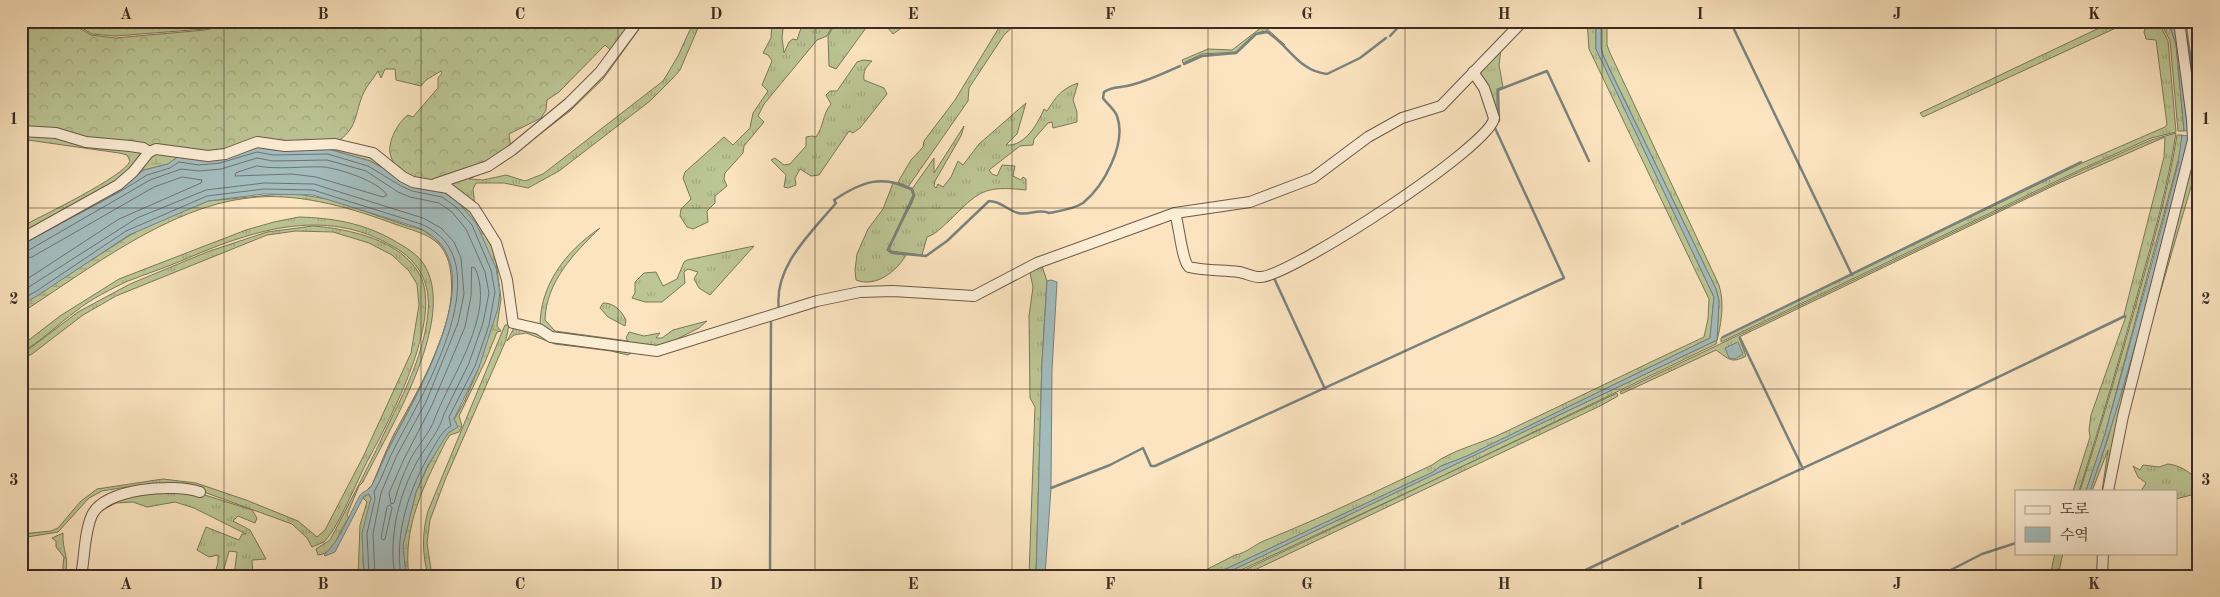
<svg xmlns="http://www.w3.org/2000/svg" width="2220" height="597" font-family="'Old Standard TT','Noto Serif KR',serif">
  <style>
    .grass { fill: url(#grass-tufts); stroke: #7c785c }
    .forest { fill: url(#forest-crowns); stroke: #7c785c }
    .wetland { fill: url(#wetland-marsh); stroke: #7c785c }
    .water { fill: #a3bcbd; stroke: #7a827f }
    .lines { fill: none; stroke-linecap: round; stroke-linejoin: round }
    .shore { stroke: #707470; stroke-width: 1 }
    .stream { stroke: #7a827f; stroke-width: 2.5 }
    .minor-casing { stroke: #6c594a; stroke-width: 12 }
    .minor { stroke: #fcedd5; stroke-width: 10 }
    .grid { fill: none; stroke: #3c2b23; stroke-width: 1; stroke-opacity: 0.55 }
    .neatline { fill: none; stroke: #3c2b23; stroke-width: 2 }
    .grid-label { font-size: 16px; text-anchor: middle; font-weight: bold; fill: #3c2b23 }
  </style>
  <defs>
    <pattern id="grass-tufts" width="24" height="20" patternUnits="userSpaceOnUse" patternTransform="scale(1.25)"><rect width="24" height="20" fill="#bcc594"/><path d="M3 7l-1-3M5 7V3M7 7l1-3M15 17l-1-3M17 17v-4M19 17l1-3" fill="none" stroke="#a2a97f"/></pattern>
    <pattern id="forest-crowns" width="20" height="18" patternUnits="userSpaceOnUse" patternTransform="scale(1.25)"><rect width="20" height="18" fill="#bcc594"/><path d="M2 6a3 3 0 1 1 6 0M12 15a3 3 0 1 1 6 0" fill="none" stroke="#a2a97f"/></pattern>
    <pattern id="wetland-marsh" width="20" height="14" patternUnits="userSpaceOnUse" patternTransform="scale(1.25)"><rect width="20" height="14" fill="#bcc594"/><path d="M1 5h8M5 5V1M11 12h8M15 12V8" fill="none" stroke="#a2a97f"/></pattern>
  </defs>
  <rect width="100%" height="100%" fill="#fbe4bf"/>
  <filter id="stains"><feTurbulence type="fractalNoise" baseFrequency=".004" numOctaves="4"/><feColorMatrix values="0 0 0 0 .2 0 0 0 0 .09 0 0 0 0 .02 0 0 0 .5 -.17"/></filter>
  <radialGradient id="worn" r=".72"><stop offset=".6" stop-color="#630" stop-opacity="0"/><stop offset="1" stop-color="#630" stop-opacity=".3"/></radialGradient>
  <!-- grass -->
  <g class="grass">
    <polygon points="640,21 645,21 603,79 570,111 501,164 469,179 483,180 506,175 525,181 543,174 663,81 678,56 694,21 701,21 680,70 673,78 650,101 559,171 528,188 504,183 476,183 473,189 475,207 448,182 543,127"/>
    <polygon points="772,21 784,21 782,38 784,53 789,42 793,39 797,40 803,22 835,21 827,36 817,40 764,104 758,116 764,122 744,146 743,153 725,173 724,179 727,186 715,196 715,203 707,211 708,222 693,229 687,227 680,216 681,209 691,199 683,178 685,172 724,137 733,145 750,128 753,113 768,91 762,85 772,61 768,55 763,53 771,38"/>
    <polygon points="837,21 871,21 836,69 829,66 828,36"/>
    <polygon points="882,21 911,21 893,34"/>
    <polygon points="1003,21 1019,21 1004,35 969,88 968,101 908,187 898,182 911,160 923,147 924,141 955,100"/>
    <path d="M1587 21H1596V49L1714 297 1710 338 1467 456 1441 466 1433 472 1211 576H1194L1235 555C1247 553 1255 544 1266 540 1323 517 1377 491 1432 465 1453 449 1481 444 1505 432 1571 401 1637 368 1704 337L1708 319 1709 299 1589 49Z"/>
    <path d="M1601 21H1607V45L1610 53 1719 285C1725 304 1721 326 1716 344L1432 481 1228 576H1220L1717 340 1719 301 1716 289 1603 55 1601 48Z"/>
    <polygon points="2114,21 2131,21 1923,117 1920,113"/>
    <polygon points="2148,21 2158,21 2168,41 2176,132 2151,138 2086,167 1721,342 1721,338 2082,163 2165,127 2167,124 2156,40 2146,39 2144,32"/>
    <polygon points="2160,21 2168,21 2176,44 2184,131 2178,131 2170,41"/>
    <path d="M1262 27 1266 28 1285 45 1267 31C1251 32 1247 43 1236 52L1202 54 1183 63 1182 60 1208 49 1232 50Z"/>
    <polygon points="1501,49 1499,65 1503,87 1497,89 1497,122 1475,71"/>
    <path d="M863 60 872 61C866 67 863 71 864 80L884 88 887 94 860 128 853 133 849 131 819 175 811 176 800 169 795 178 796 185 788 188 784 187 786 175 771 160 775 158 784 165 790 164 806 146V137L812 136 816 137C824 126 822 115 831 104L826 95 830 91H837L857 62Z"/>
    <path d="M1078 83 1073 100 1077 112V122L1053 128 1052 122 1048 123 1034 139 1033 145 1020 146 989 170 992 174 997 176 1002 165 1015 166 1013 176 1021 180 1023 177 1026 179V190C983 185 978 192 949 221 942 227 936 234 927 237L922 255 891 251 889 246 912 203 915 195 912 189 934 158V173L964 126 961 136 935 181 934 186 936 188 938 184 943 187 951 177 958 161 963 165 979 144 1026 103 1017 134 1006 145C1025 147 1038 123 1044 109L1047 111C1056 97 1061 89 1078 83Z"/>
    <path d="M21 132 147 151 132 171 21 237V227C41 216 124 177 130 161L127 155 119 153 21 139Z"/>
    <path d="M2176 133C2168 185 2154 235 2140 285 2121 354 2101 423 2079 491H2073L2090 437 2089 430 2091 415 2126 316 2124 315 2164 157 2165 137 2057 184 1739 337 1746 356C1731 364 1729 359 1716 350L1621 394 1620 392 2087 168 2151 140Z"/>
    <path d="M2177 135H2182L2181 150 2105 434 2086 491H2080C2102 423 2122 355 2141 286 2155 236 2169 186 2177 135Z"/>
    <polygon points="2188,136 2191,136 2105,491 2102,491 2108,450 2092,491 2090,491 2107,441 2138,334"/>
    <polygon points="2199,140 2195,173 2149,331 2197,141"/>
    <path d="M893 183 911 190 913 195 887 250 890 253 906 255C897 271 876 288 856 280L855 270 857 254 868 229 883 209Z"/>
    <path d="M299 217C333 218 363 223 393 240 405 247 418 254 425 266 457 322 388 431 363 482L359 486 347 515 349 518C338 530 337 553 318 555L316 549 330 540C351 500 372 460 391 419 408 385 424 351 428 313 431 284 419 261 394 247 324 205 250 231 181 261 164 268 146 274 128 281 111 289 91 299 76 311 58 324 41 342 21 352V346L60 316 119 279 246 230 274 222Z"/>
    <path d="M313 226C350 229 401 240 420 275 443 320 391 417 369 458 357 480 340 525 324 542L312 547 307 538 292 524 190 487H126L102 491 89 498 58 532 21 538V534L51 531 58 528 80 502 97 489 163 479 196 483 246 500 298 521 317 537 325 530 364 455 411 353 419 305 417 284 409 271 392 255 369 243 333 232 296 231 267 235 116 296 83 315 32 354 21 359V355L78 312 130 284 207 252 267 232Z"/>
    <path d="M600 228C574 253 546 282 545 320L555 331 628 341 626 338 629 332 644 336 660 333 656 338H662L673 330 707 321 699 328 659 348 564 336 540 329C539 285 566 251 600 228Z"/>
    <polygon points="754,246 710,295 699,288 694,279 698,272 688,269 684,272 685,283 662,302 645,302 632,298 635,293 635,282 644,273 656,272 663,286 677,279 684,262 687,260"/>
    <polygon points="1041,263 1047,281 1042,362 1036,576 1029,576 1035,407 1030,398 1029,316 1033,287 1029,268"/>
    <path d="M603 303C614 303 621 310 626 320L625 326 608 317 600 308Z"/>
    <path d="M505 325H509L506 340 445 480 430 520 427 543 432 576H428C422 553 422 533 428 511Z"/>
    <polygon points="514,328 636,350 628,355 611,351 555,344 526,333 514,335 507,341"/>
    <polygon points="1617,393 1618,396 1600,406 1242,576 1232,576"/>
    <path d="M2168 464C2180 465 2191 473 2199 481V493L2176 499V491H2141L2146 483 2138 477 2133 466 2140 470 2143 465 2159 467Z"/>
    <polygon points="189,490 252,510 257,518 255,523 238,516 233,521 250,530 266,559 252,560 253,575 234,576 237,552 229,551 222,576 214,576 218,563 218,555 209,557 197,550 206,527 239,540 242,534 246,534 194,508 175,502 147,507 133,502 116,503 101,511 93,522 97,511 127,494"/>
    <polygon points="368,494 371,498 363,560 364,576 358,576 360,525 367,502 363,498"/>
    <polygon points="2055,553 2063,553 2058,576 2050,576"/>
  </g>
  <!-- forest -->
  <g class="forest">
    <path d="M57 21H67L91 35 115 38 205 30 242 21H637L614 53 605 45 559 92 547 100 546 110 541 118 509 134 511 149 500 157 434 183 413 181 395 168C394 162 391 159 390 153 388 141 398 122 408 115L413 117 438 88V78L442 73 441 71 426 80 421 86 396 80 395 69H385L381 78 378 71C374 78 368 84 364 92 354 113 359 129 335 143L225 153 156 148 21 130V23L50 28Z"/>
    <polygon points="70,21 237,21 205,29 115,36 92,34"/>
  </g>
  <!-- wetland -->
  <g class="wetland">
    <path d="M257 144 316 146 363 152 393 171 447 190 467 206 481 225 495 254 501 299 497 326 501 331 497 332 485 362 459 416 462 426 459 432 450 435 446 441C425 483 402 527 409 576H406L403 545 416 492 427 468 464 402 479 367 459 203 445 193 390 172 370 161 328 149 263 148 199 160 179 156 168 164 144 170 119 187 151 153 191 156Z"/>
    <path d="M292 193 332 200 408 226C427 230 426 232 440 244 483 285 409 407 388 449 382 461 377 475 371 488L367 490 372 485C379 469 385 452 393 436 417 391 457 328 451 275 447 234 420 234 389 222 345 206 295 192 248 198 168 207 88 270 21 313V305L143 227 208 201Z"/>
    <path d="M63 533C62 552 70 556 65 576H62L64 557 56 547V541L52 538Z"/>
  </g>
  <!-- water -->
  <g class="water">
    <polygon points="1596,21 1601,21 1601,48 1603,56 1716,289 1719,301 1717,340 1220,576 1211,576 1433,472 1441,466 1467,456 1710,338 1714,297 1596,49"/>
    <polygon points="2168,21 2172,21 2176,30 2188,131 2184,131 2176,44"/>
    <path d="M2182 135 2188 136V140C2159 258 2130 376 2090 491H2086L2105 434 2154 256 2178 164Z"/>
    <path d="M257 146 273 150 328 149 370 161 390 172 445 193 459 203 476 223 496 268 500 292 498 308 479 367 454 419 458 427 448 433 427 467 416 492 403 545 406 576H364L362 533 371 498 369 494 364 496 335 552 325 556 324 555C341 539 348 517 359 497 362 491 369 491 372 485 379 472 384 457 391 444 416 395 498 262 419 228L313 195 264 194 208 201 129 235 37 296 21 305V241L119 187 144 170 168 164 179 156 199 160Z"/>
    <polygon points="1051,280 1057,282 1052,370 1051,488 1045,576 1036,576 1042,362 1047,281"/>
    <polygon points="1738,342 1743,354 1735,359 1729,358 1725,348"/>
  </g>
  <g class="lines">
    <!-- shore -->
    <g class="shore">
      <path d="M257 166C280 170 301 166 324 167 340 169 378 181 387 195L383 197 316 177 292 174 235 176 236 173Z"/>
      <path d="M21 245 121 191 147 175 170 168 179 162 199 165 220 163 257 152 273 155 328 154 368 166 401 186 412 191 442 197 456 207 472 225 491 270 495 292 489 325 475 366 449 417 451 426C442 431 438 440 432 450 410 487 394 531 401 576"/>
      <path d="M21 251 29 250 150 180 181 169 199 171 221 169 257 158 273 161 327 160 366 171 398 192 410 197 439 203 452 212 466 229 485 272 489 293 483 323 469 363 444 414C440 430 427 445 418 460 399 494 388 537 395 576"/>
      <polyline points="21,259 32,257 154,187 182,177 202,180 201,183 119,219 21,283"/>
      <path d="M472 267 475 268C496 314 451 376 435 418 430 433 417 446 410 460 403 474 398 488 394 503L391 504 389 493 404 459 432 405 465 327 471 296Z"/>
      <polyline points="21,292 137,218 206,190 264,183 314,184 423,218 441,228 454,242 461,258 464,294 458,323 426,402 397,455 381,493 373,534 375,576"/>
      <path d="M21 299 35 292 126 231 207 196 264 189 313 190 421 224C504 259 424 392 397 443 388 459 383 477 374 492L375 499 367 533 369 576"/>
      <polygon points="390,505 392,508 385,539 383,540 381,538 387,507"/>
    </g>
    <!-- stream -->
    <g class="stream">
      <polyline points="1730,21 1852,275"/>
      <polyline points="2185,21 2199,117"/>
      <polyline points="1390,36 1404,21"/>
      <path d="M1184 64 1202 56 1236 53 1256 34 1267 32C1289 45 1298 71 1327 74L1360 58 1386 38"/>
      <polyline points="1499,121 1498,90 1547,71 1589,161"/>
      <polyline points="1274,278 1325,389"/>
      <path d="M779 309C773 267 811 233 836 203L834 200C861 182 881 174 912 189L914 195 911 202 888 250 894 253 926 256 947 241 989 201C1001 201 1007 210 1018 213 1029 216 1038 208 1049 213 1060 211 1074 209 1083 203 1104 186 1127 143 1117 116 1115 110 1107 104 1103 98L1104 92C1112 86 1122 88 1131 85 1148 81 1164 73 1180 66"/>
      <polyline points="1723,337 2081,162"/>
      <polyline points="1740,338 1803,469"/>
      <polyline points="1051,488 1110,465 1143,448 1151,466 1155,466 1564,278 1495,128"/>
      <polyline points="1682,524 1940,405 2125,316"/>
      <polyline points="770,576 771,320"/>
      <polyline points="1573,576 1678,526"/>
      <polyline points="1939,576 1982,554 2016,543"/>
    </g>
    <defs>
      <g id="minor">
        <polyline points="21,131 56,133 86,142 130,146 143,148 149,152"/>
        <polyline points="435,184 488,166 512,150 569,103 600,72 638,21"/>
        <path d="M1175 213C1179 225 1182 261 1189 267 1205 271 1222 270 1239 272 1246 273 1254 278 1261 277 1292 275 1491 146 1494 118L1484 88 1473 72"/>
        <polyline points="21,239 118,185 133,172 149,152 156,149 208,156 225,154 257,142 285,146 335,144 373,153 403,177 413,182 448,188 474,208 496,243 507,280 513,323 539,329 551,337 657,351 817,301 860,292 893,291 974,296 1037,263 1175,213 1250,202 1313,178 1368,137 1402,118 1441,106 1523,21"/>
        <polyline points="2108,491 2123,416 2193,140 2192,119 2179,21"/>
        <path d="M81 576C85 556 84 533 92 515 105 488 175 483 200 492"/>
        <polyline points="2102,576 2103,553"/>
      </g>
    </defs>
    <!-- minor casing -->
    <use href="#minor" class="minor-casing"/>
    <!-- minor -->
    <use href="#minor" class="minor"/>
  </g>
  <!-- grid -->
  <path class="grid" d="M224 21V576M421 21V576M618 21V576M815 21V576M1012 21V576M1208 21V576M1405 21V576M1602 21V576M1799 21V576M1996 21V576M21 208H2199M21 389H2199"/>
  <!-- margin -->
  <rect width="2220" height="597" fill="none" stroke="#fbe4bf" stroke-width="55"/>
  <!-- legend -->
  <rect x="2015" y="490" width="162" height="65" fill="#fcedd5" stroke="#af9f8e"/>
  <rect x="2025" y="506" width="25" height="8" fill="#fcedd5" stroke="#af9f8e"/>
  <text x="2060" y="514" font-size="15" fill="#3c2b23">도로</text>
  <rect x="2025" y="527" width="25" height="15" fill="#a3bcbd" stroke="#af9f8e"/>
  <text x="2060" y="540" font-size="15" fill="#3c2b23">수역</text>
  <rect x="28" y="28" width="2164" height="542" class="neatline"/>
  <g class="grid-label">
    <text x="126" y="19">A</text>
    <text x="323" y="19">B</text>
    <text x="520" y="19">C</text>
    <text x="716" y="19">D</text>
    <text x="913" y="19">E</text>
    <text x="1110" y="19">F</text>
    <text x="1307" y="19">G</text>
    <text x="1504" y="19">H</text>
    <text x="1700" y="19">I</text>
    <text x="1897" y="19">J</text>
    <text x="2094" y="19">K</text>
    <text x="14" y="124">1</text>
    <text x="2206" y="124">1</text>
    <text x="14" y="304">2</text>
    <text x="2206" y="304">2</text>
    <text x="14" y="485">3</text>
    <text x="2206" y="485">3</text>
    <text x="126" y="589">A</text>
    <text x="323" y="589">B</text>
    <text x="520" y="589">C</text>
    <text x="716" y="589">D</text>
    <text x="913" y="589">E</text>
    <text x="1110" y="589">F</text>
    <text x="1307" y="589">G</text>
    <text x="1504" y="589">H</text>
    <text x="1700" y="589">I</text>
    <text x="1897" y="589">J</text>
    <text x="2094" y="589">K</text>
  </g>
  <rect width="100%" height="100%" filter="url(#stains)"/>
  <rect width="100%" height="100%" fill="url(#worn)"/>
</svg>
